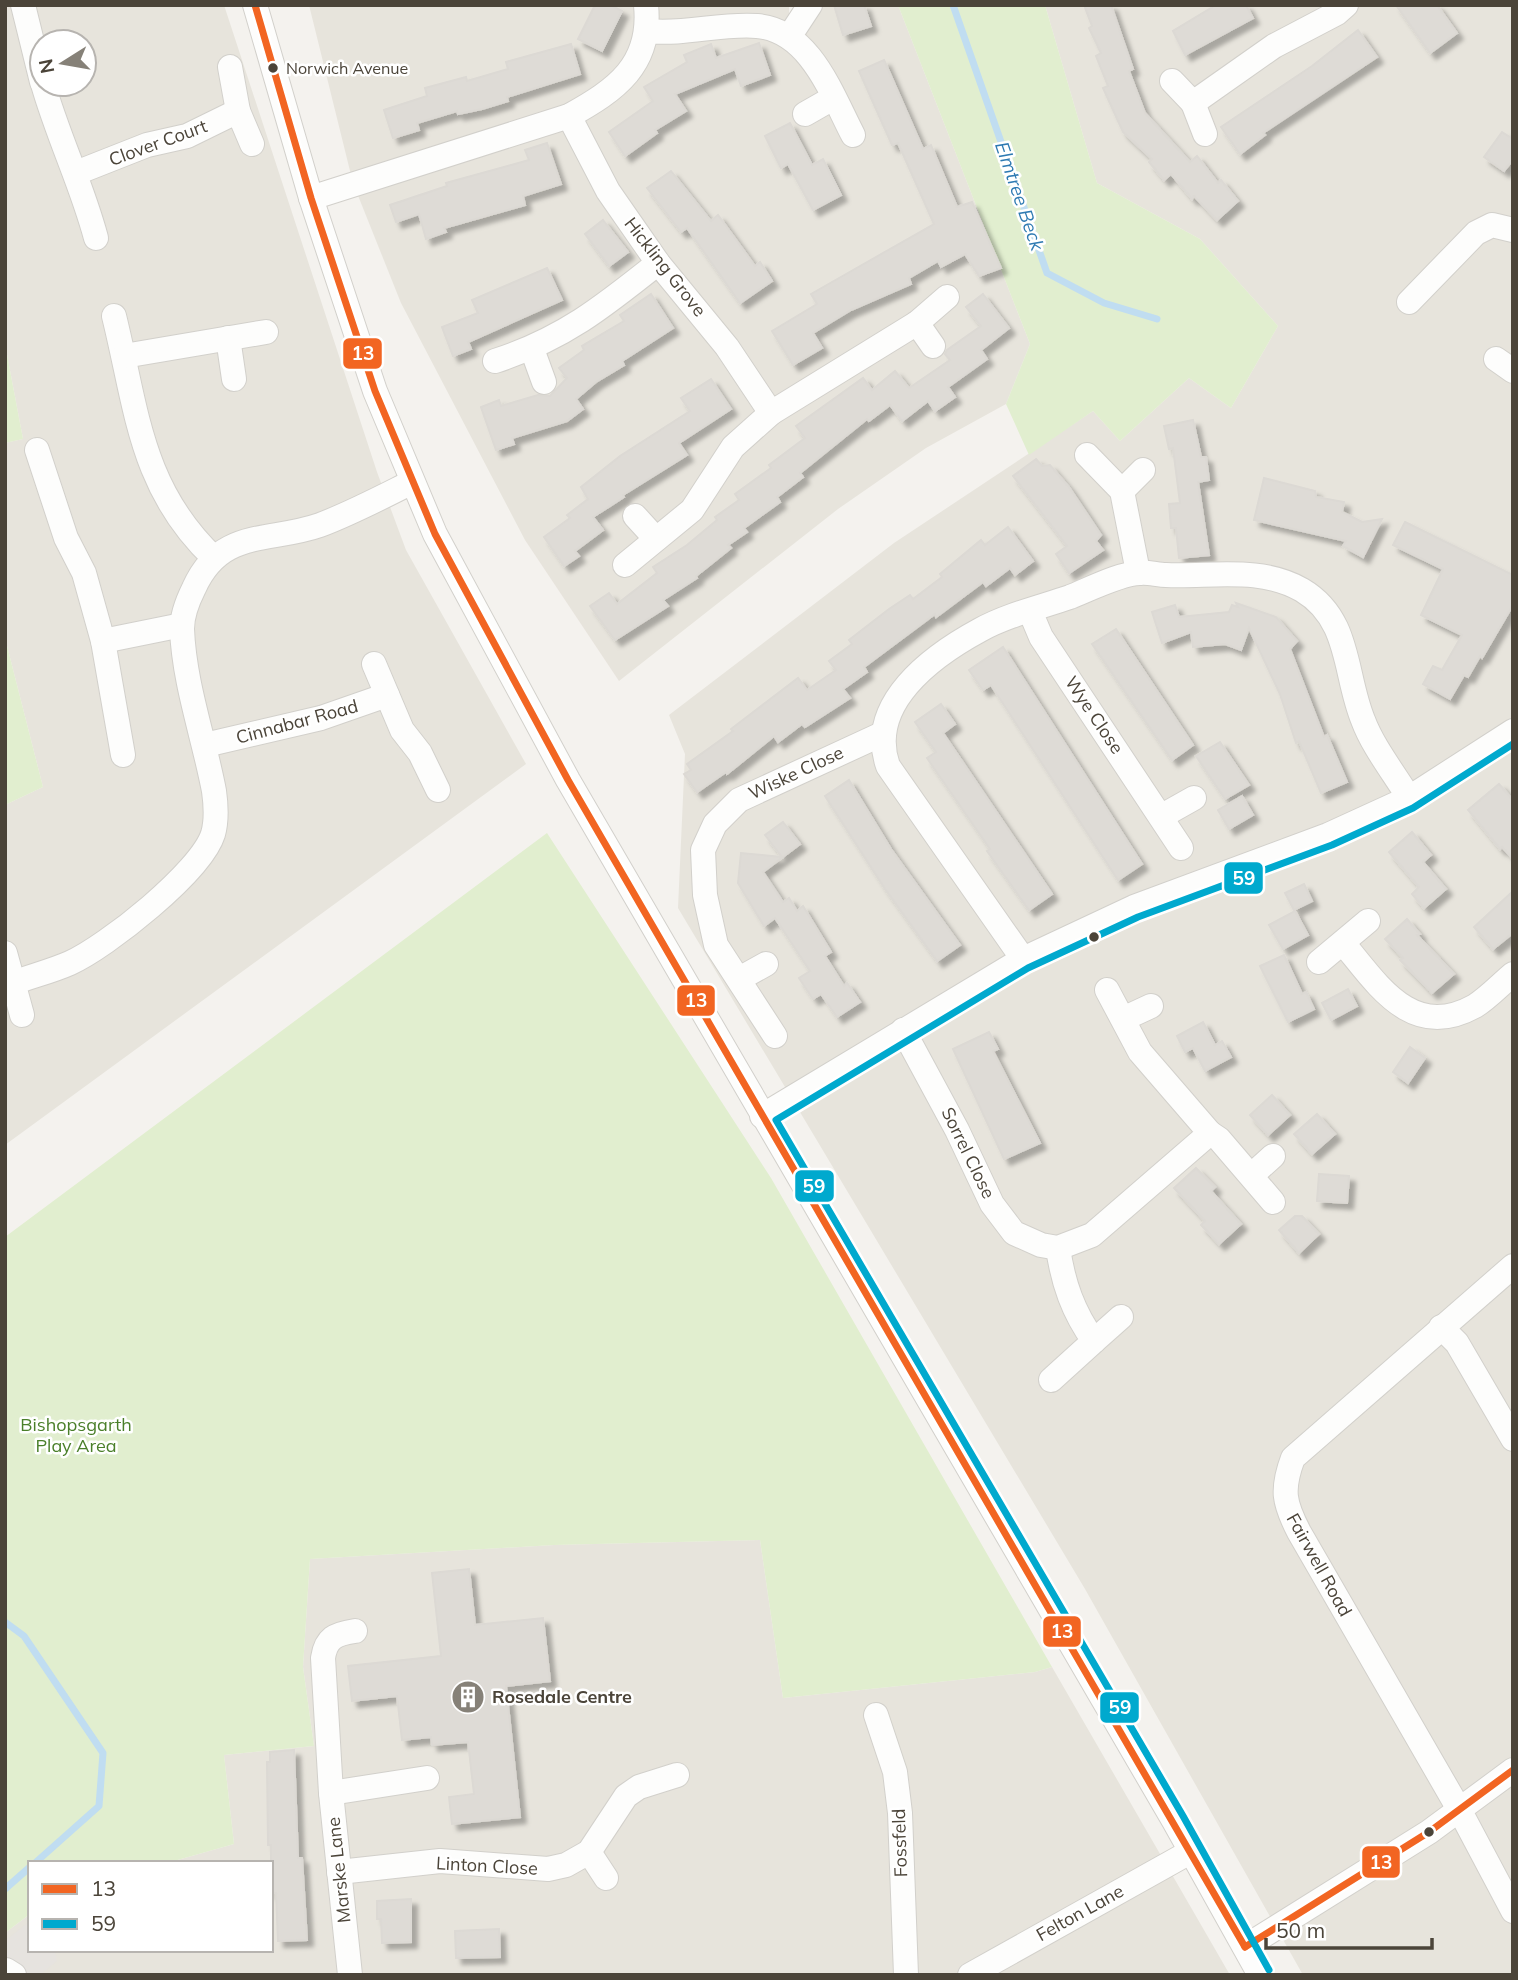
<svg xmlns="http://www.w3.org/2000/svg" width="1518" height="1980" font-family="Mulish,sans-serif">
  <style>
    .residential { fill: #e7e4dc; fill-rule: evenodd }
    .green { fill: #e1eecf }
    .parking { fill: #e6e3df }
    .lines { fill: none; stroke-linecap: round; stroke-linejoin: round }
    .stream { stroke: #c0ddf1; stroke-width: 7 }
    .building { fill: #dedbd6; stroke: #dcd9d4; stroke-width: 2; filter: url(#shadow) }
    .minor-casing { stroke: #d2d0cb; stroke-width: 26 }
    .minor { stroke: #fdfdfc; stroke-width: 24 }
    .bus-1-casing { stroke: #fff; stroke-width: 12 }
    .bus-2-casing { stroke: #fff; stroke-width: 12 }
    .bus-1 { stroke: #f26522; stroke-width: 7 }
    .bus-2 { stroke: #00a9ce; stroke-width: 7 }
    .bus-dot { fill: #4b4439; stroke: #fff; stroke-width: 2.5 }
    .labels { text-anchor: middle; stroke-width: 5; stroke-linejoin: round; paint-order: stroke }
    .bus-label { font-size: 16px; fill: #4b4439; stroke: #fff; text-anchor: start }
    .street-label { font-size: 18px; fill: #4b4439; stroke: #fff }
    .park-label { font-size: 18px; fill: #4a7f2a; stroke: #fff }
    .poi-label { font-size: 18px; font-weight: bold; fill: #4b4439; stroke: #fff; text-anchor: start }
    .water-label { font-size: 19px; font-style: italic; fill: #2e7ab2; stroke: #fff }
    .line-badge { stroke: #fff; stroke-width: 2.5 }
    .badge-label { font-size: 19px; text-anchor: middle; font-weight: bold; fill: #fff }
  </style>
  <defs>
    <filter id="shadow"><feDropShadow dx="6" dy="6" stdDeviation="2" flood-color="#0004"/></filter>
  </defs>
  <rect width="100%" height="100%" fill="#f4f2ee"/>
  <!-- residential -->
  <g class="residential">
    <path d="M5 5H224L377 472 406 550 526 764 5 1145V805L43 787 5 638V443L23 439 5 344ZM42 42H84V84H42Z"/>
    <polygon points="309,5 789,5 789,15 795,5 898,5 1030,344 1006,404 926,448 838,509 619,681 525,540 401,303 353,183"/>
    <polygon points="1045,5 1513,5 1513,1975 1303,1975 1085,1589 678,908 685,754 669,715 894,543 1093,411 1120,441 1189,378 1231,408 1278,326 1200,239 1097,183"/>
    <polygon points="760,1540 783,1698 1035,1672 1052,1667 1230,1975 5,1975 5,1933 30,1914 30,1950 271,1950 271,1863 167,1863 234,1844 224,1755 314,1746 303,1667 310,1559 554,1545"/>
  </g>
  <!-- green -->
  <g class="green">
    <polygon points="898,5 1045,5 1097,183 1200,239 1278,326 1231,408 1189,378 1120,441 1093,411 1029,455 1006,404 1030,344"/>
    <polygon points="5,344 23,439 5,443"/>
    <polygon points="5,638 43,787 5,805"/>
    <polygon points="547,833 771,1178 1052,1667 1035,1672 783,1698 760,1540 554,1545 310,1559 303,1667 314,1746 224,1755 234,1844 167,1863 30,1863 30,1914 5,1933 5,1237"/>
  </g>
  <!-- parking -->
  <polygon class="parking" points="30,1921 30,1950 55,1950 57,1961 40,1975 5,1975 5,1941"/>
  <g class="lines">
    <!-- stream -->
    <g class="stream">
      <polyline points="953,5 1047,273 1104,303 1157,319"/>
      <polyline points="5,1622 24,1636 103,1753 99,1806 35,1863"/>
      <polyline points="5,1889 30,1867"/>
    </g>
  </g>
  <!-- building -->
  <g class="building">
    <polygon points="595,5 610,5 622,11 602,51 578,39"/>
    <polygon points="834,5 864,5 871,26 843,35"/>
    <polygon points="1084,5 1111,5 1133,69 1129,71 1145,113 1190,162 1197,156 1218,183 1221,180 1238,201 1217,220 1194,196 1192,199 1171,174 1164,180 1149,162 1152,159 1123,132 1103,88 1108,86 1096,56 1101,53 1089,28 1092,26"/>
    <polygon points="1216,5 1246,5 1253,18 1185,55 1173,31"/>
    <polygon points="1396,5 1437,5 1457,33 1430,53"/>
    <polygon points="1358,30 1377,57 1263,133 1265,135 1240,154 1221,127 1312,66"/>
    <polygon points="759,43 770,75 741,86 735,69 675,94 686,111 655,130 657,133 625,156 609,132 653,101 644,87 687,62 684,55 711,44 716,58"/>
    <polygon points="571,44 580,74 507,97 508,101 482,109 458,114 457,111 417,123 419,130 393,138 384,110 427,96 425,88 466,77 467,81 508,69 506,62"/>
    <polygon points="884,60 923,149 931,145 957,207 972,202 1001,268 979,276 965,254 941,267 938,261 909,278 911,284 851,310 813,333 822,348 793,365 772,331 817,304 811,294 934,224 898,143 892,145 859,71"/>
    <polygon points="790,123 812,165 823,159 841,195 813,210 788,164 781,168 765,136"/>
    <polygon points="1502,132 1513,139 1513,160 1504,171 1484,157"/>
    <polygon points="547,143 561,184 523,196 525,205 444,228 446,232 426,239 419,214 396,222 390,205 447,186 446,183 529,160 525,150"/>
    <polygon points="671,171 711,221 718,215 755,266 760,262 772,281 740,303 687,228 681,232 647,188"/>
    <polygon points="603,220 628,252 609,266 585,234"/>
    <polygon points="547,268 562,300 468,342 471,349 453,356 442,327 478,313 472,300"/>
    <polygon points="651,294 673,328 622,361 624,365 596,382 576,399 583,409 567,421 512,438 514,444 496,450 481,407 499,400 501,406 538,395 550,396 567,378 559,368 584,350 582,346 624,321 620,315"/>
    <polygon points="983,294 1009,328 981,350 987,359 948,387 955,397 935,411 928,401 902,421 890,405 869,421 867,419 800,473 803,477 777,497 780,502 744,528 747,532 728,545 731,548 696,576 697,578 663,600 668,606 615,640 590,606 609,593 617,604 657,573 653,567 687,545 717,520 715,517 739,500 735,494 771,468 769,465 805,438 796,426 863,378 872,390 895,371 909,388 950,360 945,354 947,350 981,326 966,307"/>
    <polygon points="711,379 731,409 679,443 687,455 623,495 624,497 593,517 603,530 575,551 579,556 564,566 544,537 570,518 567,515 588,499 581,487 620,456 690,411 681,398"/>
    <polygon points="1193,420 1201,457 1206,457 1209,480 1198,482 1209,555 1179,558 1176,528 1171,528 1169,504 1180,503 1173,448 1169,449 1164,426"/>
    <polygon points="1036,459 1042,466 1050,465 1069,487 1101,535 1096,541 1103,550 1069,573 1056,554 1067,546 1013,476"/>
    <polygon points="1264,478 1315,491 1316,497 1344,502 1342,512 1362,522 1382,519 1363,557 1343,546 1346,541 1254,520"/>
    <polygon points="1405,522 1513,575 1513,605 1482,658 1480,656 1468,677 1464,675 1450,699 1423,684 1433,666 1442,670 1462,635 1421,615 1443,569 1393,545"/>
    <polygon points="1008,527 1033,561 1015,575 1010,568 986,586 983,582 936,617 935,614 864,667 867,672 843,689 850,698 805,727 802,724 778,742 774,736 727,774 726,772 697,792 684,774 691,770 687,764 733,731 731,729 798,678 807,690 836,670 829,661 852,644 849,640 889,609 910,595 913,599 942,577 940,574 981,540 985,545"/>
    <polygon points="1236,603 1276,617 1297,641 1290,649 1324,737 1327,735 1347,782 1321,793 1299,741 1296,743 1280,694 1249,628 1241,650 1225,644 1193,647 1191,632 1162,643 1152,612 1175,605 1179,617 1229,612 1232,605 1238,607"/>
    <polygon points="1116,629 1193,745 1172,760 1092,644"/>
    <polygon points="1003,647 1142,864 1118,880 991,685 983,690 969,670"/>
    <polygon points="941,704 955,724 943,733 1052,894 1029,910 987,851 990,849 927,758 936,752 915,722"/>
    <polygon points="1220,742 1249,785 1225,799 1196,756"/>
    <polygon points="849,780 891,849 960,945 937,961 885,889 825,796"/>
    <polygon points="1499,784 1513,800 1513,859 1502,847 1500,849 1468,810"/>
    <polygon points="1242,796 1253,815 1229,829 1218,810"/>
    <polygon points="783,822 800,844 763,872 783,902 789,898 797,911 803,906 831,952 825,956 844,986 847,983 860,1002 837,1017 821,994 813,999 799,978 810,971 775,918 764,926 738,883 741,853 782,857 765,835"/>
    <polygon points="1412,832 1431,855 1423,862 1446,889 1424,908 1412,894 1419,887 1389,852"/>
    <polygon points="1304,884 1312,901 1294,910 1285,893"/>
    <polygon points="1513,891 1513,933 1493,949 1474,927"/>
    <polygon points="1295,911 1308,935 1283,949 1269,925"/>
    <polygon points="1407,919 1420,934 1417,935 1454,974 1432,993 1400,960 1403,958 1385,939"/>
    <polygon points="1284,955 1302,994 1306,992 1314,1009 1288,1022 1260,966"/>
    <polygon points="1348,989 1357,1006 1331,1020 1322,1003"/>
    <polygon points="1203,1022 1215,1045 1222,1041 1231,1057 1205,1071 1193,1048 1185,1052 1177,1036"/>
    <polygon points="989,1032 998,1049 993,1051 1040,1143 1004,1159 953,1049"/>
    <polygon points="1410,1047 1425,1058 1408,1083 1393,1072"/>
    <polygon points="1272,1095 1290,1115 1268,1135 1250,1115"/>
    <polygon points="1317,1114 1335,1134 1312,1154 1294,1134"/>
    <polygon points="1196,1168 1215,1187 1211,1191 1241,1224 1219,1244 1201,1225 1205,1221 1174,1188"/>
    <polygon points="1319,1174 1349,1176 1347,1203 1317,1201"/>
    <polygon points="1295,1216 1302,1216 1319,1234 1299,1253 1279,1230"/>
    <polygon points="469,1569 475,1625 543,1618 550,1681 506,1686 520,1817 452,1824 449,1797 474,1794 468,1742 432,1745 431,1737 402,1740 397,1696 352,1701 348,1666 441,1656 432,1573"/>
    <polygon points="294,1750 298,1858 302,1858 307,1940 278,1941 276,1893 271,1893 271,1845 268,1845 267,1762 270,1762 270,1752"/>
    <polygon points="411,1899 411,1942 382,1943 381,1919 377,1919 377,1901"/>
    <polygon points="499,1929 500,1957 456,1958 455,1931"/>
  </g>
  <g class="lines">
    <defs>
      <g id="minor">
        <polyline points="23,5 42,82"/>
        <polyline points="255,5 311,198 375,391 435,534 568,780 1174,1821 1260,1975"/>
        <path d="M649 31C685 35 721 23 757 26 810 30 832 95 853 135"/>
        <polyline points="789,37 810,5"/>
        <polyline points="230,67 238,111"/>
        <polyline points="1172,81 1193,103 1274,46 1337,13 1346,5"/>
        <path d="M43 84C58 137 82 185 96 238"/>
        <polyline points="1193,103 1205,134"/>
        <polyline points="805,114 833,98"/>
        <polyline points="569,116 608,191 658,263 727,347 771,413 917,323 947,297"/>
        <polyline points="76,173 147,145 187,136 238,111 252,144"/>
        <path d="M311 198 569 116C616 90 652 65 646 5"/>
        <polyline points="1409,302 1476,233 1492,225 1513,230"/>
        <path d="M114 316C137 409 140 488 214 558"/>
        <polyline points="917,323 933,346"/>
        <polyline points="228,338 234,379"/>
        <polyline points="532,349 544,382"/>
        <polyline points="124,356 266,332"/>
        <polyline points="1496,359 1513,371"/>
        <path d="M495 361C563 339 603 307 658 263"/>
        <polyline points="37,450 66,538 84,573 103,641 123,755"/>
        <polyline points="1087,455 1122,491 1138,572"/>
        <polyline points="1122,491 1143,470"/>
        <polyline points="635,516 656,539"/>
        <polyline points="625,565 692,510 733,447 771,413"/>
        <polyline points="1030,611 1041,637 1181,848"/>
        <polyline points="103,641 182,625"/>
        <polyline points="374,664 402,730 420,753 438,790"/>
        <polyline points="205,745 321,718 387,695"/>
        <polyline points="1162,816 1194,798"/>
        <path d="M1343 943C1378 985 1412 1041 1475 1006 1488 998 1501 984 1513 974"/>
        <polyline points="5,953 22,1015"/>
        <path d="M1023 959 888 766C866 704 932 656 980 630 1007 615 1041 607 1070 597 1088 590 1121 573 1140 573 1148 572 1158 575 1166 575 1211 577 1261 566 1302 590 1351 619 1344 674 1363 720 1373 747 1394 773 1409 798"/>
        <polyline points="1319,962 1368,921"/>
        <polyline points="739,979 766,964"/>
        <path d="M13 983C32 976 52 971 70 963 106 947 201 872 213 834 217 820 216 805 214 791 204 738 184 683 182 629 182 616 188 600 194 588 221 528 269 543 320 525 352 513 382 497 412 482"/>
        <polyline points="1123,1019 1151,1006"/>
        <polyline points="903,1030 957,1130 992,1204 1014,1233 1041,1245 1058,1248 1092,1235 1210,1133 1140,1052 1107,990"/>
        <polyline points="775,1036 716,945 705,895 703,850 715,824 739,800 882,734"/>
        <polyline points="762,1116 1023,959 1134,907 1328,835 1409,798 1513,731"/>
        <polyline points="1210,1133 1219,1139 1273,1202"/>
        <polyline points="1252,1175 1273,1156"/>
        <path d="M1513 1266 1293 1458C1281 1490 1284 1503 1299 1532L1460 1811 1513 1911"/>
        <polyline points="1441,1327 1457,1343 1513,1439"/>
        <polyline points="1094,1341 1121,1317"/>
        <path d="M1051 1380 1094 1341C1073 1312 1063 1283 1058 1248"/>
        <polyline points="876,1715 895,1772 900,1813 906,1975"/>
        <polyline points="331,1793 427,1778"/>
        <polyline points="589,1852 606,1878"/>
        <polyline points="339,1872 440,1861 548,1869 566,1865 589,1852 626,1796 639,1787 677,1775"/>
        <polyline points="1245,1947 1429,1832 1513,1770"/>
        <polyline points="6,1970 14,1975"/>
        <path d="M350 1975 331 1793 323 1658C326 1638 335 1634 355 1631"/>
        <polyline points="970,1975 1190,1852"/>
      </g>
    </defs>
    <!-- minor casing -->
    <use href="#minor" class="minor-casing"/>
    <!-- minor -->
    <use href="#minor" class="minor"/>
    <defs>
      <g id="bus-1">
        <polyline points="255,5 311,198 375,391 435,534 568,780 1245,1947"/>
        <polyline points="1245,1947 1429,1832 1513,1770"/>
      </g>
      <polyline id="bus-2" points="1269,1970 1183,1816 776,1120 1028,968 1138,917 1332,845 1413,808 1513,744"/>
    </defs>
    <!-- bus-1 casing -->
    <use href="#bus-1" class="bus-1-casing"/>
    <!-- bus-2 casing -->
    <use href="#bus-2" class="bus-2-casing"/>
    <!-- bus-1 -->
    <use href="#bus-1" class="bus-1"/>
    <!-- bus-2 -->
    <use href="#bus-2" class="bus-2"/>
  </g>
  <!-- icons -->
  <defs>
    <symbol id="building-disc" viewBox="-11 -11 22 22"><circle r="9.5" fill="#868178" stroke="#fff"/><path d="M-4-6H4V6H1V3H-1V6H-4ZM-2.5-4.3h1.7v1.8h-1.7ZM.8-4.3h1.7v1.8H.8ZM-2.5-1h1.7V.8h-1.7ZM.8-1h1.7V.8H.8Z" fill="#fff"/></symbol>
  </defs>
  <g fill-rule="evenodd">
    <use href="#building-disc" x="449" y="1678" width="38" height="38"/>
  </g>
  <!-- markers -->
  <g class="bus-dot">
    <circle cx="273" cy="68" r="6"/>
    <circle cx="1094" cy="937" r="6"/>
    <circle cx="1429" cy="1832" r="6"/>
  </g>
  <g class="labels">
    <!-- bus labels -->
    <g class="bus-label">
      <text x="286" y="74">Norwich Avenue</text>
    </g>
    <!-- street labels -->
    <g class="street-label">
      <text transform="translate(158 143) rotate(-20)" y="6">Clover Court</text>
      <text transform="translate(665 267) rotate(52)" y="6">Hickling Grove</text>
      <text transform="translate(1094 715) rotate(56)" y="6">Wye Close</text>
      <text transform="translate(297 722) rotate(-15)" y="6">Cinnabar Road</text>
      <text transform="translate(796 773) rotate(-25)" y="6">Wiske Close</text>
      <text transform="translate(968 1153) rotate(64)" y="6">Sorrel Close</text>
      <text transform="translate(1319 1565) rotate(61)" y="6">Fairwell Road</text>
      <text transform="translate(900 1843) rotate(-92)" y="6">Fossfeld</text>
      <text transform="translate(487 1866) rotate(3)" y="6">Linton Close</text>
      <text transform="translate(339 1870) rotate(-96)" y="6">Marske Lane</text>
      <text transform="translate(1080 1913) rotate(-29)" y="6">Felton Lane</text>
    </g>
    <!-- park labels -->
    <g class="park-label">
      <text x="76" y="1431">Bishopsgarth<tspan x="76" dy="21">Play Area</tspan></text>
    </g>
    <!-- poi labels -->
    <g class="poi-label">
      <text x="492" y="1703">Rosedale Centre</text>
    </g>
    <!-- water labels -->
    <g class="water-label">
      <text transform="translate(1020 196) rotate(71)" y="7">Elmtree Beck</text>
    </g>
  </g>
  <g class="line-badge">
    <rect x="342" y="337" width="41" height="33" rx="7" fill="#f26522"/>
    <rect x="1223" y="861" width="41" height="34" rx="7" fill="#00a9ce"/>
    <rect x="676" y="984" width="40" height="33" rx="7" fill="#f26522"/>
    <rect x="794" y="1169" width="41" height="34" rx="7" fill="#00a9ce"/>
    <rect x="1042" y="1615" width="40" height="33" rx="7" fill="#f26522"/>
    <rect x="1099" y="1691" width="41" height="33" rx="7" fill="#00a9ce"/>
    <rect x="1361" y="1845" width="40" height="34" rx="7" fill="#f26522"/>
  </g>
  <g class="badge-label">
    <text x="363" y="360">13</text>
    <text x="1244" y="885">59</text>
    <text x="696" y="1007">13</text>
    <text x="814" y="1193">59</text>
    <text x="1062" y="1638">13</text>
    <text x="1120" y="1714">59</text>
    <text x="1381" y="1869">13</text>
  </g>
  <!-- border -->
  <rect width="1518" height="1980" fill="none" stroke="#4b4439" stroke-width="14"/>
  <!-- legend -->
  <rect x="28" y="1861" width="245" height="91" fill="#ffffff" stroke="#b7b4b0" stroke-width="2"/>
  <rect x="42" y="1884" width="35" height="10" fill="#f26522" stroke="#b7b4b0" stroke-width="2"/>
  <text x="91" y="1896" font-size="21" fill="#4b4439">13</text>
  <rect x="42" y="1919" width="35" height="10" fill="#00a9ce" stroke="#b7b4b0" stroke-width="2"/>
  <text x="91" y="1931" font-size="21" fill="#4b4439">59</text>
  <!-- north arrow -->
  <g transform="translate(63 63) rotate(259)"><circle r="33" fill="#ffffff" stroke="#b7b4b0" stroke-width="2"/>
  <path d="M0-5L12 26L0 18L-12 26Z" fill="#868178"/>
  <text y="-10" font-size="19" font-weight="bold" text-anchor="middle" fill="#4b4439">N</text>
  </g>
  <!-- scale -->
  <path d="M1266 1938v10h166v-10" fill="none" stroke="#4b4439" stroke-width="3.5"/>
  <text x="1276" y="1938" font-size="21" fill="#4b4439" stroke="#ffffff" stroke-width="5" paint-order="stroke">50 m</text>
</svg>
